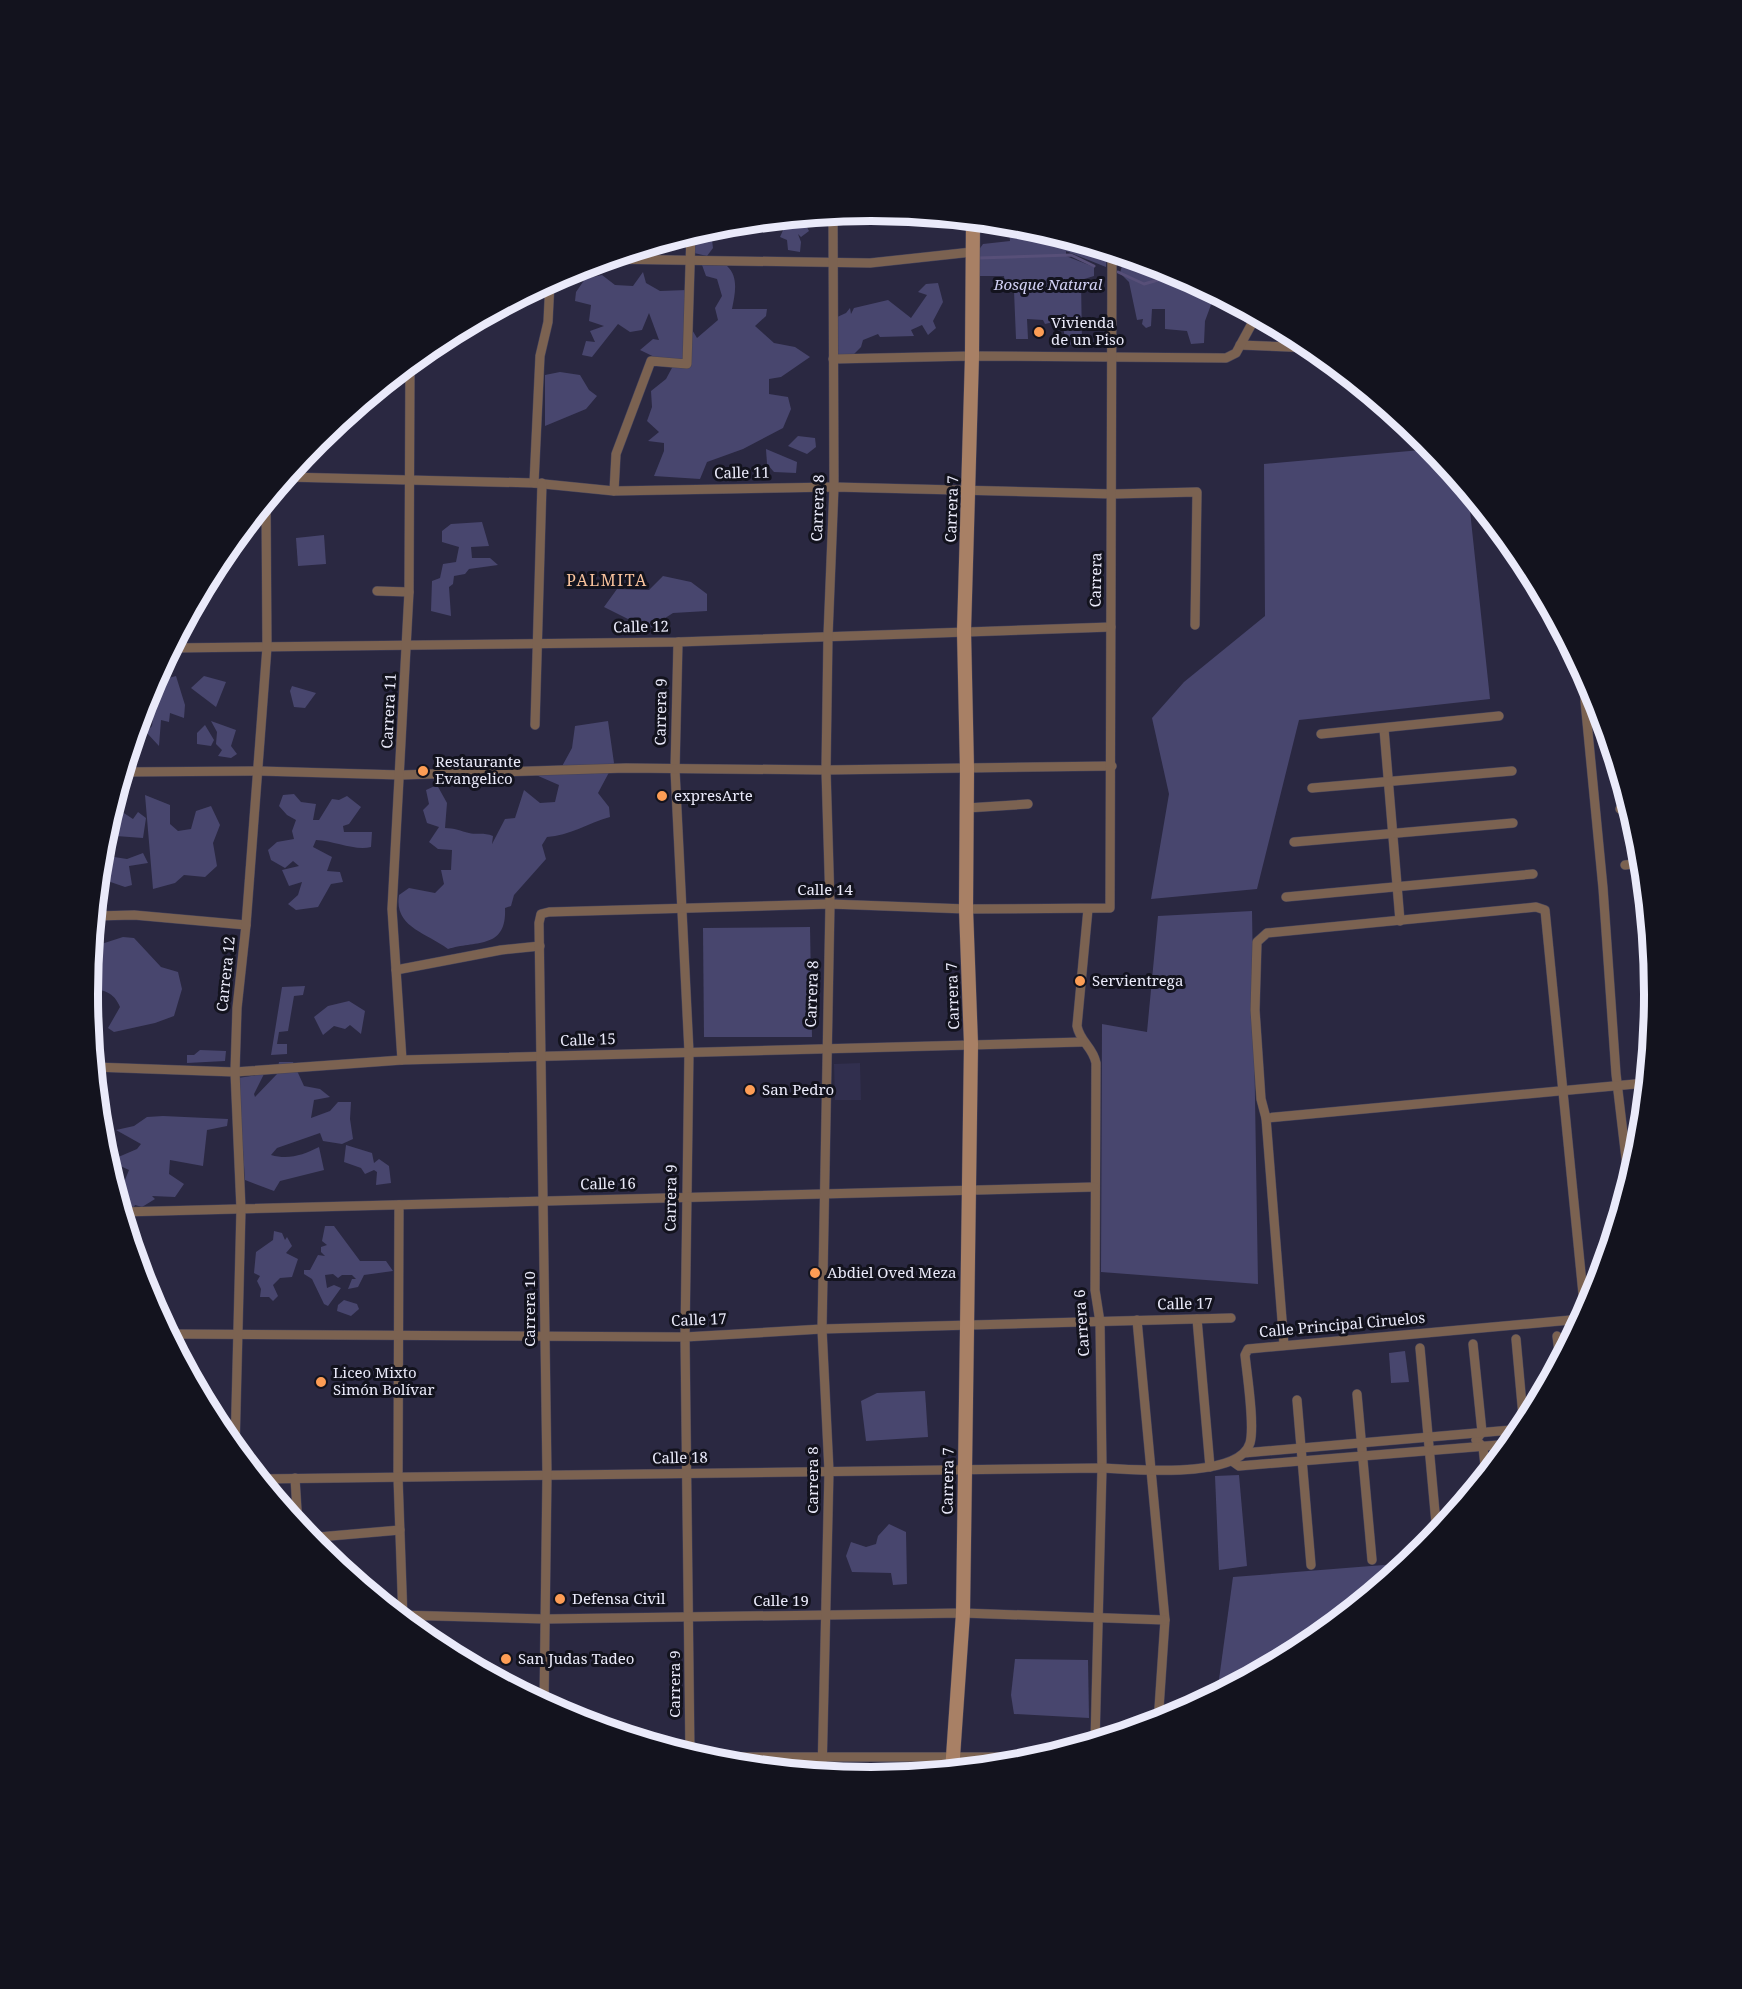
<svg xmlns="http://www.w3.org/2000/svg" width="1742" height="1989" font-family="'Noto Serif',serif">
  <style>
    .built { fill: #312f4e }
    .green { fill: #48466e }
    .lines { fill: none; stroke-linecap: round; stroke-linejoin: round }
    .stream { stroke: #574f78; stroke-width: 3 }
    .street-casing { stroke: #45435b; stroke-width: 10 }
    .secondary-casing { stroke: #45435b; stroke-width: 15 }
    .street { stroke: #7b6251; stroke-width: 9 }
    .secondary { stroke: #a88065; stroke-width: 14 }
    .poi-dot { fill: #fd9d55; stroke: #13131e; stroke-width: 2 }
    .labels { text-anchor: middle; stroke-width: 6; stroke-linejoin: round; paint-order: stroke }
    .park-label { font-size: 15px; font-style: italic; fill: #d3d2f6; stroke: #13131e }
    .poi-label { font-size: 15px; fill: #eaeafa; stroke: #13131e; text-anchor: start }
    .street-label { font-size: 15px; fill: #eaeafa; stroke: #13131e }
    .neighbourhood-label { font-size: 16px; letter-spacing: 1.5px; fill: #f8c29c; stroke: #13131e }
    .rim { fill: none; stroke: #eaeafa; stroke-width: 8 }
  </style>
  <rect width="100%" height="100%" fill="#2a2841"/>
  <!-- built -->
  <polygon class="built" points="860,1063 861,1100 835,1100 834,1064"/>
  <!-- green -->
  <g class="green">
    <polygon points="905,214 969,220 967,230 954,222 910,221"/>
    <polygon points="812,217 806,225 809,231 801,237 798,234 801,242 800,252 788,250 787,240 780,237 788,219"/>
    <polygon points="1001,223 1024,226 1107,251 1106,267 1066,251 1066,256 1094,267 1094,276 1081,280 1082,344 1066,345 1062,320 1045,324 1043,320 1027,319 1028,339 1016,339 1014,291 1005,287 1004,276 978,276 978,251 983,244 1010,241 1009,231"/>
    <polygon points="697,238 700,241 712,240 713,248 707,256 694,253"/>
    <polygon points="1124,258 1171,270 1215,294 1205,321 1204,343 1191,344 1187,331 1165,329 1165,309 1152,309 1151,326 1146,328 1142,324 1143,319 1137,320 1129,282 1120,273"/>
    <path d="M702 265 727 266C739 277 735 294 732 309H767L766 316 755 326 774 343 795 347 810 357 781 377 769 379V394L788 397 791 409 783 428 743 449 707 462 700 479 654 476 664 451V443L648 441 659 432 647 421 652 407 651 391 666 379 673 366 640 350 653 339 659 340 649 313 642 330 630 332 618 324 592 357 582 355 586 341 595 342 590 331 604 326 589 321 591 305 575 301 576 292 585 279 602 275 615 285 633 286 643 272 646 283 660 291 687 290 691 328 697 338 718 320 715 308 722 296 717 279 706 276Z"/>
    <polygon points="938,283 943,302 933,321 936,328 928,335 922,325 911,330 914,336 880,337 878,334 863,340 861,347 852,356 834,356 835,318 846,313 850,308 851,314 854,308 888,300 911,318 927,295 918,292 926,284"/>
    <polygon points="560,372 580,375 589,390 597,396 586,409 545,426 545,375"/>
    <polygon points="798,436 815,438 816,447 807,454 788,446"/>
    <polygon points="766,449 797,462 796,473 774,472 767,464"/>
    <polygon points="1432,449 1468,492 1490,699 1299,720 1257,889 1151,899 1169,794 1152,718 1184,682 1265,616 1264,464"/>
    <polygon points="482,522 489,546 471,547 472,558 490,558 498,565 469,569 465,574 454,576 453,584 449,587 451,616 431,611 432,581 440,578 443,564 456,562 459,547 442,542 442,531 451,524"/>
    <polygon points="324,535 326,564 298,566 296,538"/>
    <polygon points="663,576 691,582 707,594 707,611 673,613 648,629 604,607 617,589 649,590"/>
    <polygon points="176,676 185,705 184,718 170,713 169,722 161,720 159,746 146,732 152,726 155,697 161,680"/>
    <polygon points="204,676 226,682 216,707 191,688"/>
    <polygon points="292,686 316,693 305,708 294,707 290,691"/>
    <polygon points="211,721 236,730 231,746 237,754 231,758 218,756 222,750 216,744 217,732"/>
    <path d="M608 721 614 763 598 793 609 807 610 817C588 823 569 836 547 837L542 845 546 859 514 895 511 906 505 908C507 950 475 940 448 949 425 932 394 927 399 895L409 888 435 893 444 884 441 870H451L452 850 438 849 429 842 439 827 427 823 423 810 429 804 426 790 437 785 447 803 445 828C454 828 461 831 469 833 478 835 483 832 493 836L492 844 505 819 515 818 524 790 540 803 555 802 559 785 536 775 560 770 572 748 575 726Z"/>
    <polygon points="205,725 214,740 211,746 197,744 197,733"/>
    <path d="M294 794 301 802 316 804 313 820H319L332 799 339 800 347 796 361 807 349 824 343 826 344 832H372L371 847C355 851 335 841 316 840L313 847 332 857 327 871 340 872 343 882 331 884 318 907 296 910 288 904 298 895 302 882 289 886 282 870 299 866 293 861 285 868 271 860 268 850 277 842 294 839 292 831 296 820 287 815 279 806 283 795Z"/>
    <polygon points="145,795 170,805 170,824 178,831 191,829 196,811 211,806 220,825 213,843 217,866 205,877 184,875 175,883 153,889"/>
    <polygon points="113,806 133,819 138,812 146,818 143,838 116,836 112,847 114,857 127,859 143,853 148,863 129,866 132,885 125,887 99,878 102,841"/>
    <polygon points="1252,911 1258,1284 1101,1272 1102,1024 1147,1032 1158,916"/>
    <polygon points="810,927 812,1037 704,1037 703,928"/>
    <path d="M123 937 134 938 161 967 178 972 182 989 174 1016 155 1023 114 1032 108 1028 120 1007C114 992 103 989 88 989L92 947Z"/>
    <polygon points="305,986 303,995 294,996 288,1031 279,1032 277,1044 287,1044 287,1054 271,1055 282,987"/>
    <polygon points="349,1001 365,1011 361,1034 350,1025 345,1029 334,1026 323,1035 314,1017 328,1006"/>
    <polygon points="200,1050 226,1051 225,1061 187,1063 187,1055 194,1055"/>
    <path d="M279 1062H293L304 1086 320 1089 330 1097 314 1100 311 1118 330 1111 338 1102H351L350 1119 353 1139 342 1144 323 1141 320 1133 277 1148 271 1155C289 1160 303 1155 319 1147L324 1170 280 1181 274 1191 245 1180 238 1078 264 1074 254 1094 255 1097 277 1074Z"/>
    <polygon points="163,1116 228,1119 227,1126 207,1130 203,1166 170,1160 169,1174 184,1184 175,1197 152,1196 155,1199 142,1207 135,1205 131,1212 121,1209 124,1199 120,1192 129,1170 116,1164 116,1158 137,1149 141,1144 116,1130 134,1126 147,1117"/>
    <polygon points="346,1145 372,1153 374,1163 379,1159 389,1166 391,1183 376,1185 377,1172 374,1170 365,1174 361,1168 344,1162"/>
    <polygon points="325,1226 334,1226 360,1261 386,1261 393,1271 364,1275 358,1287 348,1289 352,1279 356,1279 352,1275 342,1275 338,1278 333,1274 325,1275 327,1288 334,1285 341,1288 328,1306 324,1304 312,1279 304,1274 304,1270 310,1270 318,1255 325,1256 321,1252 321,1247 327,1245 322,1241"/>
    <polygon points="274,1231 282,1233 285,1240 287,1237 292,1246 286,1253 298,1259 292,1277 280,1278 273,1285 278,1296 273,1301 269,1297 260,1297 261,1289 257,1281 260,1276 254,1273 256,1252 273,1240"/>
    <polygon points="344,1300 357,1304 359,1309 351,1316 337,1311 338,1305"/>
    <polygon points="1405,1351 1409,1382 1391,1383 1389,1353"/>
    <polygon points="925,1391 928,1437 866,1441 861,1401 877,1393"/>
    <polygon points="1239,1475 1247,1566 1219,1570 1215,1476"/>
    <polygon points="889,1524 906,1532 907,1584 893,1585 891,1573 852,1572 846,1556 851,1542 866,1547 876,1544 878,1536"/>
    <polygon points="1409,1563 1306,1647 1217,1694 1233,1577"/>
    <polygon points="1015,1659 1088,1660 1089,1718 1014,1714 1011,1695"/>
  </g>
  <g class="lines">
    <!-- stream -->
    <g class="stream">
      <polyline points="978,258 1071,255 1094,266"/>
      <polyline points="1118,272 1144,284 1179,274"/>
    </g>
    <defs>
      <g id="street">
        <polyline points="607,259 870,263 972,252"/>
        <polyline points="1240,345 1314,348"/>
        <polyline points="833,359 972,356 1226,358 1236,353 1256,316"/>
        <polyline points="287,477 534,483 614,491 834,487 1113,494 1197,492 1195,625"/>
        <polyline points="534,483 540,356 548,322 550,281"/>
        <polyline points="614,491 616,454 651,361 687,364 691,234"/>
        <polyline points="377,591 409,592"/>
        <polyline points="678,642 675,770 689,1052 685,1337 690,1755"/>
        <polyline points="171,648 678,642 1111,627"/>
        <polyline points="1592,689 1585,693 1585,701 1603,888 1616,1074 1629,1184"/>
        <polyline points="535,725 542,483"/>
        <polyline points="1384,729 1400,921"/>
        <polyline points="1321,734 1499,716"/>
        <polyline points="1613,760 1615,760"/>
        <polyline points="123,772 259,771 401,775 626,768 826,770 1112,766"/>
        <polyline points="1312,788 1512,771"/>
        <polyline points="967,808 1028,804"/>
        <polyline points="1620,809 1630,808"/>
        <polyline points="1294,842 1513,823"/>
        <polyline points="1625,865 1642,863"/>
        <polyline points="1286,897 1533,874"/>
        <path d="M1088 909 1077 1026C1080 1042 1093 1047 1096 1063L1095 1290 1100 1322 1102 1468 1095 1742"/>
        <polyline points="95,916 134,915 246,925"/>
        <polyline points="396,970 501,950 540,946"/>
        <polyline points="402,1060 392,909 409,592 410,364"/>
        <polyline points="94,1067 235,1072 402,1060 1083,1042"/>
        <polyline points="1266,1118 1646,1083"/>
        <polyline points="399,1205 398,1477 403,1619"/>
        <polyline points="122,1212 1094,1187"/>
        <polyline points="1197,1319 1210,1467"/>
        <polyline points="1137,1320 1165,1620 1158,1723"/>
        <polyline points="168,1334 685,1337 822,1329 1231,1318"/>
        <polyline points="1557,1336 1560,1361"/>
        <polyline points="1516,1339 1524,1427"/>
        <polyline points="1473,1344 1482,1432 1476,1440 1483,1447 1486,1475"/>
        <polyline points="1284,1345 1266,1118 1261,1099 1255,1010 1257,942 1267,933 1536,907 1545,910 1585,1314"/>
        <polyline points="1420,1348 1437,1534"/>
        <polyline points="1357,1394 1372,1560"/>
        <polyline points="1297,1400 1311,1565"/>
        <polyline points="235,1449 241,1209 235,1072 237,1008 246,925 267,647 266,502"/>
        <polyline points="1244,1453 1523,1429"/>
        <polyline points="1232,1461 1239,1466 1511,1444"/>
        <polyline points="295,1478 298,1526"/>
        <path d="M259 1479 1102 1468C1132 1469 1239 1480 1250 1443 1255 1425 1247 1375 1245 1355L1248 1349 1582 1319"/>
        <polyline points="307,1538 400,1530"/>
        <polyline points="398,1615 546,1619 963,1613 1165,1620"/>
        <polyline points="544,1705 547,1475 539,923 541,914 549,912 830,904 966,909 1110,908 1112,252"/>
        <polyline points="697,1757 1044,1757"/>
        <polyline points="822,1774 829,1471 822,1329 830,904 826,770 828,636 834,487 833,214"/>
      </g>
      <polyline id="secondary" points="952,1771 963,1613 971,1044 966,909 967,769 964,631 972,356 973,221"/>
    </defs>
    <!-- street casing -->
    <use href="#street" class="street-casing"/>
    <!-- secondary casing -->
    <use href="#secondary" class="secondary-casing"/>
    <!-- street -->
    <use href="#street" class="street"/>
    <!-- secondary -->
    <use href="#secondary" class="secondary"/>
  </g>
  <!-- markers -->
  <g class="poi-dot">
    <circle cx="1039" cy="332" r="6"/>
    <circle cx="423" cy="771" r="6"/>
    <circle cx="662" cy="796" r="6"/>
    <circle cx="1080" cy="981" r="6"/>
    <circle cx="750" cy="1090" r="6"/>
    <circle cx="815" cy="1273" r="6"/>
    <circle cx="321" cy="1382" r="6"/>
    <circle cx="560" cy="1599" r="6"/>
    <circle cx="506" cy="1659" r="6"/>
  </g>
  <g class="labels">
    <!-- park labels -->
    <g class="park-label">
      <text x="1048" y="290">Bosque Natural</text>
    </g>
    <!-- poi labels -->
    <g class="poi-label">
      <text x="1051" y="328">Vivienda<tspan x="1051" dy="17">de un Piso</tspan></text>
      <text x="435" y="767">Restaurante<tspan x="435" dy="17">Evangelico</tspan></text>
      <text x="674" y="801">expresArte</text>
      <text x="1092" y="986">Servientrega</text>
      <text x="762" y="1095">San Pedro</text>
      <text x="827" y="1278">Abdiel Oved Meza</text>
      <text x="333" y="1378">Liceo Mixto<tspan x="333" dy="17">Simón Bolívar</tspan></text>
      <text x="572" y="1604">Defensa Civil</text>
      <text x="518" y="1664">San Judas Tadeo</text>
    </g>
    <!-- street labels -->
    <g class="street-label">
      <text transform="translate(742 473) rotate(-1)" y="5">Calle 11</text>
      <text transform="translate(818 508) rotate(-88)" y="5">Carrera 8</text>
      <text transform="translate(952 509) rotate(-88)" y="5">Carrera 7</text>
      <text transform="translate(1096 580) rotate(-89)" y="5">Carrera</text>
      <text transform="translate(641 627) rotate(-1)" y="5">Calle 12</text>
      <text transform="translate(389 711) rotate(-87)" y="5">Carrera 11</text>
      <text transform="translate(661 712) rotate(-89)" y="5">Carrera 9</text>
      <text x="825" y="895">Calle 14</text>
      <text transform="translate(226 974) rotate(-84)" y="5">Carrera 12</text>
      <text transform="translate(812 994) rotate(-88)" y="5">Carrera 8</text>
      <text transform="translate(953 996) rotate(-92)" y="5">Carrera 7</text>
      <text transform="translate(588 1040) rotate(-2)" y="5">Calle 15</text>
      <text transform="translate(608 1184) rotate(-1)" y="5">Calle 16</text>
      <text transform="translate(671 1198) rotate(-89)" y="5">Carrera 9</text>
      <text transform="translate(1185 1304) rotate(-1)" y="5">Calle 17</text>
      <text transform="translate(530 1309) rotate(-90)" y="5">Carrera 10</text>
      <text transform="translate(699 1320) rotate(-2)" y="5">Calle 17</text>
      <text transform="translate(1082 1323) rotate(-94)" y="5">Carrera 6</text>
      <text transform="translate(1342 1325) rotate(-5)" y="5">Calle Principal Ciruelos</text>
      <text transform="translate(680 1458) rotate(-1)" y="5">Calle 18</text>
      <text transform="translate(813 1480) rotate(-90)" y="5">Carrera 8</text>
      <text transform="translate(948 1481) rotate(-89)" y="5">Carrera 7</text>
      <text x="781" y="1606">Calle 19</text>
      <text transform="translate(675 1684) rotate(-90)" y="5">Carrera 9</text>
    </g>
    <!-- neighbourhood labels -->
    <g class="neighbourhood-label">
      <text x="607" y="586">PALMITA</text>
    </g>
  </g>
  <!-- crop -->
  <path d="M0 0H1742V1989H0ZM98 994a773 773 0 1 1 1546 0a773 773 0 1 1-1546 0Z" fill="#13131e" fill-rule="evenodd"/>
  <path class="rim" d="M98 994a773 773 0 1 1 1546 0a773 773 0 1 1-1546 0Z"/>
</svg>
